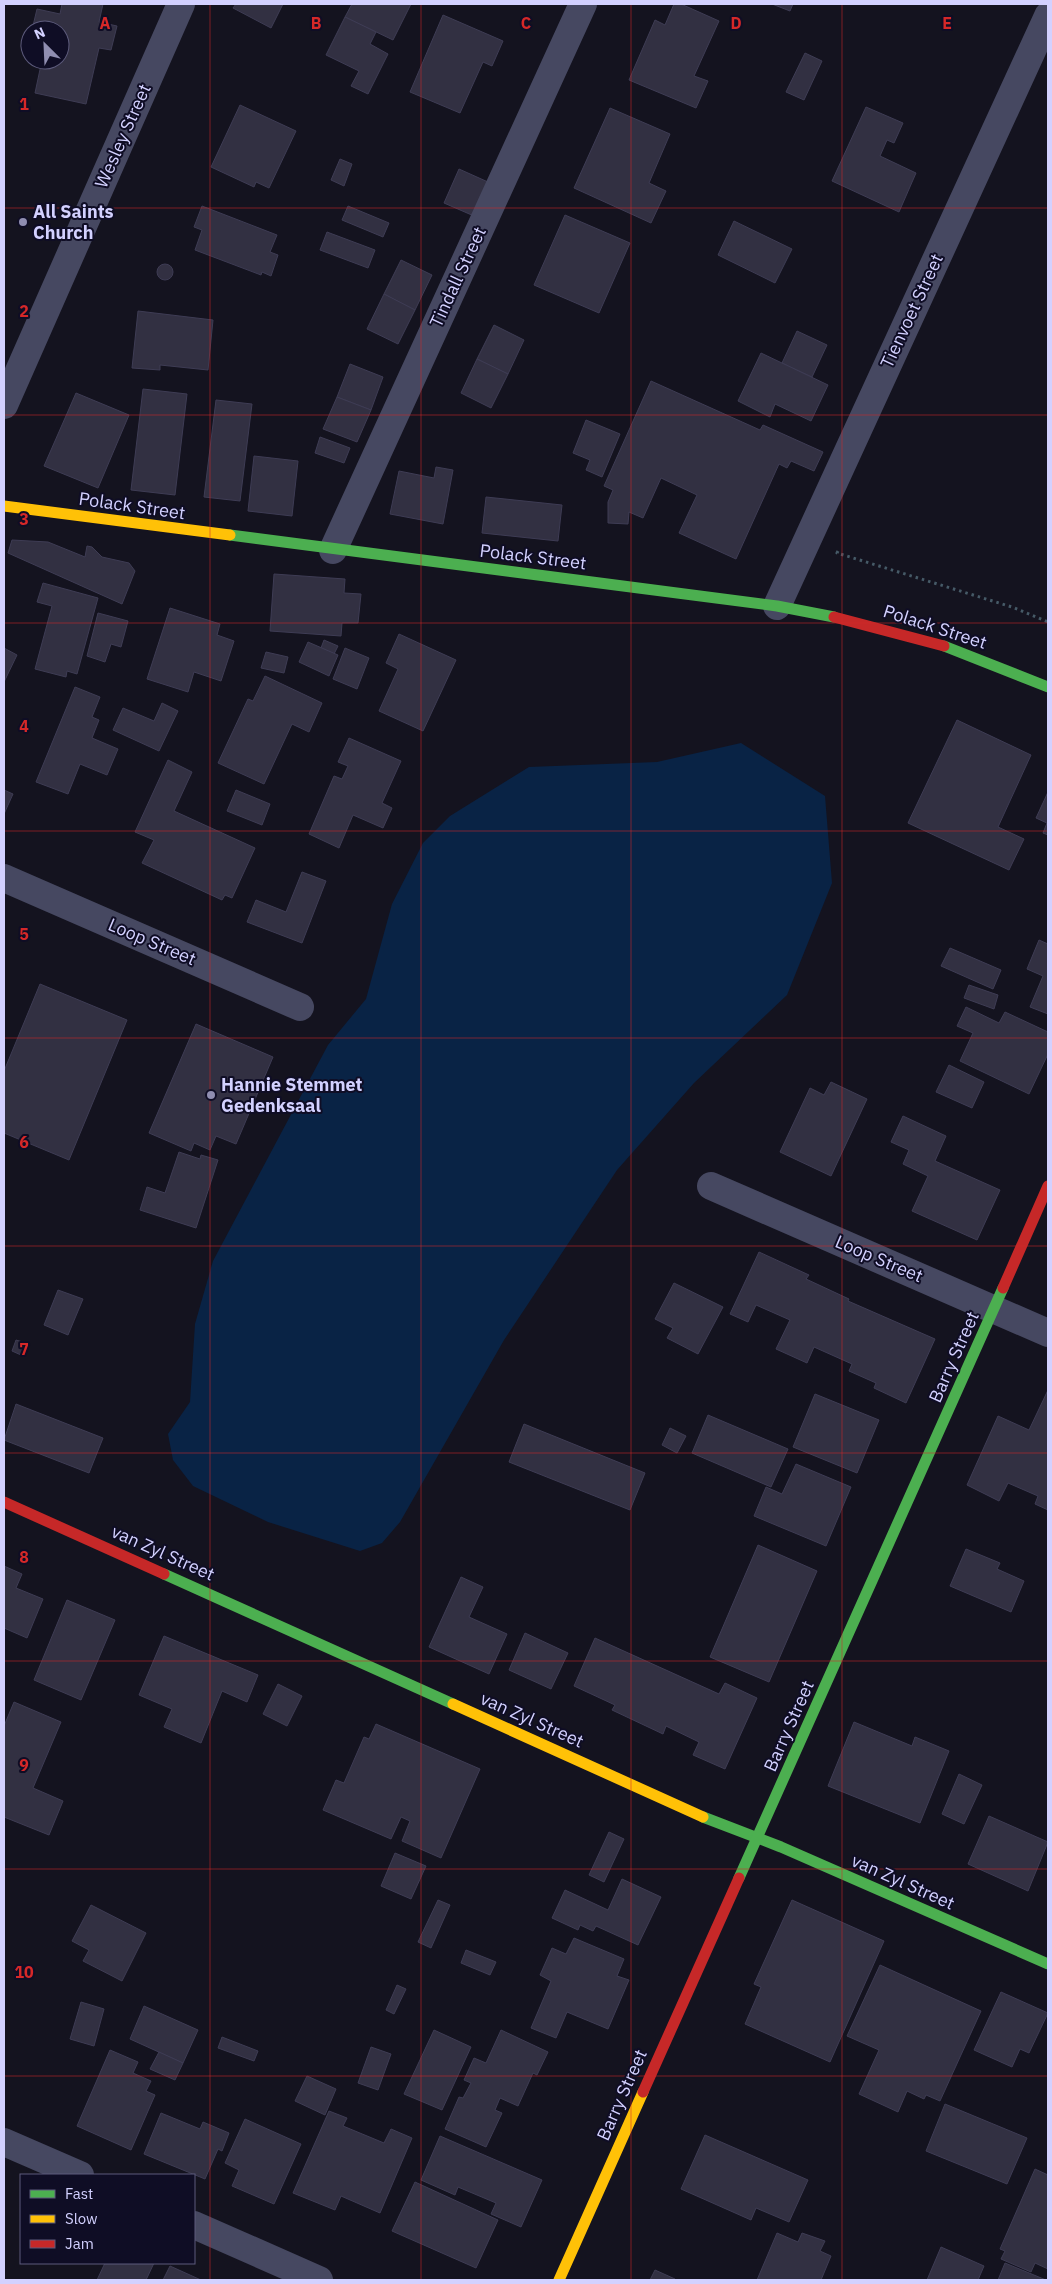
<svg xmlns="http://www.w3.org/2000/svg" width="1052" height="2284" font-family="'IBM Plex Sans',sans-serif">
  <style>
    .water { fill: #092345 }
    .building { fill: #323042; stroke: #3e3c54 }
    .lines { fill: none; stroke-linecap: round; stroke-linejoin: round }
    .path { stroke: #465a67; stroke-width: 3; stroke-dasharray: 2.5 4; stroke-linecap: butt }
    .street { stroke: #464861; stroke-width: 28 }
    .fast { stroke: #4caf50; stroke-width: 11 }
    .slow { stroke: #ffc107; stroke-width: 11 }
    .jam { stroke: #c62828; stroke-width: 11 }
    .grid { fill: none; stroke: #d62828; stroke-width: 1; stroke-opacity: 0.55 }
    .poi-dot { fill: #908eb1; stroke: #0f0d25; stroke-width: 2 }
    .labels { text-anchor: middle; stroke-width: 4; stroke-linejoin: round; paint-order: stroke }
    .street-label { font-size: 18px; fill: #d3d1ff; stroke: #0f0d25 }
    .poi-label { font-size: 18px; font-weight: bold; fill: #d3d1ff; stroke: #0f0d25; text-anchor: start }
    .grid-label { font-size: 16px; text-anchor: middle; font-weight: bold; fill: #d62828; stroke: #0f0d25; stroke-width: 4; stroke-linejoin: round; paint-order: stroke }
  </style>
  <rect width="100%" height="100%" fill="#14131f"/>
  <!-- water -->
  <polygon class="water" points="741,743 825,796 832,883 787,995 694,1083 617,1170 504,1340 400,1522 382,1543 360,1551 268,1522 193,1486 173,1460 168,1434 190,1402 195,1324 213,1261 328,1045 366,999 392,904 423,843 450,816 529,767 657,762"/>
  <!-- building -->
  <g class="building">
    <polygon points="62,4 103,4 99,22 117,26 111,50 99,48 86,104 35,93 42,60 60,60 60,30 32,30 37,9 60,14"/>
    <polygon points="236,4 283,4 271,28 233,8"/>
    <polygon points="352,4 411,4 393,40 345,17"/>
    <polygon points="674,4 681,4 719,21 694,76 708,81 696,108 629,80 655,20 665,25"/>
    <polygon points="772,4 793,4 790,11"/>
    <polygon points="443,15 503,41 492,66 483,62 460,113 410,92"/>
    <polygon points="345,17 376,32 370,44 388,54 368,94 351,86 359,71 326,55"/>
    <polygon points="805,53 822,61 804,100 786,92"/>
    <polygon points="240,105 296,131 269,188 256,182 254,187 211,167"/>
    <polygon points="866,107 903,123 894,143 887,140 880,156 916,173 899,212 832,181"/>
    <polygon points="610,108 670,134 649,183 666,191 651,223 574,188"/>
    <polygon points="340,159 352,164 344,186 331,180"/>
    <polygon points="459,169 488,182 474,216 444,203"/>
    <polygon points="202,206 277,235 270,252 278,255 271,276 262,272 261,275 195,250 202,230 194,227"/>
    <polygon points="348,206 389,223 383,237 342,220"/>
    <polygon points="565,215 630,243 599,313 534,285"/>
    <polygon points="734,221 792,249 775,283 718,255"/>
    <polygon points="327,232 375,250 368,268 320,250"/>
    <polygon points="401,260 432,275 415,310 384,294"/>
    <circle cx="165" cy="272" r="8"/>
    <polygon points="384,294 415,310 398,344 367,329"/>
    <polygon points="138,311 213,320 208,370 160,365 160,370 132,368"/>
    <polygon points="494,325 524,340 508,374 477,359"/>
    <polygon points="797,331 827,345 812,377 782,363"/>
    <polygon points="761,353 828,385 811,421 775,404 770,417 738,401"/>
    <polygon points="477,359 508,374 491,408 461,393"/>
    <polygon points="350,364 383,377 371,410 337,397"/>
    <polygon points="651,381 760,430 763,425 823,452 814,471 791,461 787,468 779,464 736,559 679,533 697,495 661,478 643,518 629,512 628,524 608,523 608,502 613,490 604,486"/>
    <polygon points="143,389 187,394 175,495 131,490"/>
    <polygon points="76,393 129,415 98,488 44,466"/>
    <polygon points="337,397 371,410 357,442 323,429"/>
    <polygon points="216,400 252,404 240,501 204,497"/>
    <polygon points="586,420 620,434 602,477 586,470 590,460 573,453"/>
    <polygon points="320,437 350,448 344,463 315,453"/>
    <polygon points="254,456 298,461 292,516 248,511"/>
    <polygon points="436,467 453,470 443,524 390,514 399,471 434,478"/>
    <polygon points="486,497 562,505 558,541 482,533"/>
    <polygon points="12,540 48,542 85,557 87,546 92,547 102,557 129,563 135,571 122,604 8,553"/>
    <polygon points="274,574 345,579 344,593 361,594 358,623 342,623 341,636 270,631"/>
    <polygon points="43,583 98,598 77,674 67,671 66,677 35,669 52,606 37,602"/>
    <polygon points="170,608 220,624 217,635 234,641 221,681 194,672 188,692 147,679"/>
    <polygon points="98,613 128,621 121,647 111,644 105,662 87,656"/>
    <polygon points="399,634 456,660 423,731 379,711 398,669 386,663"/>
    <polygon points="324,640 338,646 334,654 321,648"/>
    <polygon points="308,642 338,655 329,676 299,662"/>
    <polygon points="4,648 17,655 4,682"/>
    <polygon points="345,648 369,658 357,689 333,679"/>
    <polygon points="266,652 288,657 284,673 261,668"/>
    <polygon points="265,676 322,703 309,732 292,724 264,784 218,763 248,699 253,701"/>
    <polygon points="75,687 100,697 92,717 99,720 92,738 118,749 107,775 80,764 68,794 36,782"/>
    <polygon points="162,703 178,711 159,751 113,730 123,708 154,721"/>
    <polygon points="957,720 1031,755 998,827 1024,839 1009,870 908,823"/>
    <polygon points="349,738 401,761 382,803 392,808 383,828 353,815 339,848 309,834 334,776 342,779 348,766 338,762"/>
    <polygon points="168,760 192,772 174,811 255,848 232,898 225,895 222,900 142,863 154,840 135,832"/>
    <polygon points="4,790 13,794 4,814"/>
    <polygon points="236,790 270,804 262,825 227,811"/>
    <polygon points="1048,792 1048,835 1043,833 1047,823 1036,818"/>
    <polygon points="302,872 326,881 302,943 247,922 256,900 286,912"/>
    <polygon points="1039,940 1048,944 1048,1014 1030,1007 1043,976 1027,969"/>
    <polygon points="950,948 1001,970 993,989 941,966"/>
    <polygon points="40,984 127,1020 69,1160 4,1133 4,1071"/>
    <polygon points="969,985 998,995 994,1009 964,998"/>
    <polygon points="966,1007 999,1023 1005,1012 1048,1032 1048,1054 1029,1094 960,1061 973,1033 957,1026"/>
    <polygon points="196,1024 273,1057 236,1144 216,1136 210,1150 194,1143 191,1151 149,1133"/>
    <polygon points="949,1065 984,1082 972,1108 936,1092"/>
    <polygon points="831,1082 867,1099 831,1176 780,1152 810,1088 824,1095"/>
    <polygon points="903,1116 946,1136 935,1161 1000,1190 977,1240 912,1211 928,1176 903,1164 909,1150 891,1142"/>
    <polygon points="179,1152 200,1159 201,1155 218,1160 196,1228 140,1210 147,1187 165,1193"/>
    <polygon points="759,1252 809,1275 806,1279 849,1299 848,1301 935,1339 906,1403 874,1388 876,1383 849,1371 852,1364 814,1347 807,1363 776,1349 790,1320 756,1305 748,1322 730,1314"/>
    <polygon points="674,1283 723,1307 698,1354 667,1338 673,1328 655,1319"/>
    <polygon points="58,1290 83,1299 68,1335 44,1325"/>
    <polygon points="16,1340 26,1343 21,1355 12,1351"/>
    <polygon points="1048,1390 1048,1510 1035,1504 1038,1496 1008,1483 999,1501 967,1485 998,1416 1029,1430"/>
    <polygon points="815,1394 879,1420 857,1473 793,1447"/>
    <polygon points="16,1404 103,1438 89,1473 4,1440"/>
    <polygon points="708,1415 788,1449 771,1487 692,1453"/>
    <polygon points="524,1424 645,1473 630,1510 509,1462"/>
    <polygon points="670,1428 686,1436 677,1453 662,1445"/>
    <polygon points="796,1464 851,1487 826,1546 754,1516 766,1487 782,1494"/>
    <polygon points="758,1545 817,1571 769,1682 710,1657"/>
    <polygon points="966,1549 1000,1563 997,1569 1024,1581 1011,1612 950,1586"/>
    <polygon points="4,1566 22,1574 16,1588 43,1599 27,1638 4,1628"/>
    <polygon points="461,1577 483,1587 469,1617 507,1634 489,1674 429,1647"/>
    <polygon points="67,1600 115,1620 81,1700 34,1680"/>
    <polygon points="525,1633 568,1653 551,1689 509,1670"/>
    <polygon points="164,1636 258,1675 247,1702 222,1691 201,1743 164,1727 172,1709 139,1695"/>
    <polygon points="595,1638 719,1694 725,1683 757,1698 725,1769 693,1755 699,1742 666,1726 663,1734 612,1710 615,1705 574,1686"/>
    <polygon points="278,1684 302,1696 287,1726 263,1714"/>
    <polygon points="14,1702 61,1722 33,1788 63,1801 49,1835 4,1817 4,1726"/>
    <polygon points="854,1722 912,1746 915,1737 949,1751 920,1823 828,1786"/>
    <polygon points="376,1724 480,1769 441,1858 402,1841 410,1821 401,1817 391,1839 323,1810 336,1780 344,1783 364,1737 369,1739"/>
    <polygon points="959,1774 982,1785 964,1824 942,1814"/>
    <polygon points="989,1816 1048,1842 1028,1891 968,1864"/>
    <polygon points="609,1832 624,1839 604,1882 589,1875"/>
    <polygon points="395,1853 426,1866 411,1899 381,1886"/>
    <polygon points="622,1879 661,1897 638,1945 596,1926 593,1931 580,1925 578,1930 552,1918 565,1890 608,1910"/>
    <polygon points="438,1900 450,1905 431,1948 418,1942"/>
    <polygon points="792,1900 884,1941 830,2062 745,2024 761,1987 754,1984"/>
    <polygon points="91,1905 146,1933 122,1981 83,1961 89,1950 72,1941"/>
    <polygon points="574,1938 624,1959 617,1976 629,1980 608,2029 567,2012 556,2038 531,2028 551,1981 540,1975 552,1948 566,1954"/>
    <polygon points="466,1950 496,1962 490,1975 461,1963"/>
    <polygon points="880,1965 981,2011 940,2101 926,2095 924,2099 907,2091 898,2112 859,2094 879,2050 847,2036"/>
    <polygon points="397,1985 406,1989 394,2014 386,2010"/>
    <polygon points="1001,1992 1048,2013 1029,2053 1020,2049 1012,2067 974,2050"/>
    <polygon points="81,2002 104,2009 94,2046 70,2039"/>
    <polygon points="144,2006 198,2030 183,2063 130,2039"/>
    <polygon points="434,2030 471,2047 442,2110 404,2094"/>
    <polygon points="501,2030 548,2052 537,2075 533,2073 518,2106 500,2098 495,2110 502,2113 486,2147 445,2129 459,2097 463,2098 471,2083 464,2080 474,2058 486,2063"/>
    <polygon points="222,2037 258,2051 254,2061 218,2048"/>
    <polygon points="371,2047 391,2054 378,2090 358,2083"/>
    <polygon points="110,2050 138,2062 133,2073 151,2081 146,2091 155,2095 131,2150 77,2126"/>
    <polygon points="159,2052 183,2063 175,2080 150,2069"/>
    <polygon points="307,2076 336,2089 325,2115 295,2101"/>
    <polygon points="945,2104 1027,2138 1007,2184 926,2151"/>
    <polygon points="329,2111 347,2118 343,2126 384,2143 391,2129 412,2138 380,2213 341,2196 335,2210 293,2193"/>
    <polygon points="161,2113 200,2129 203,2122 229,2133 222,2151 218,2149 205,2179 144,2154"/>
    <polygon points="245,2119 301,2144 274,2204 232,2186 239,2170 225,2163"/>
    <polygon points="705,2135 808,2180 789,2222 756,2208 751,2220 681,2189"/>
    <polygon points="440,2136 542,2180 521,2227 491,2214 496,2203 458,2187 455,2195 421,2180"/>
    <polygon points="1035,2169 1048,2175 1048,2269 1035,2263 1031,2272 1001,2259 1005,2251 1000,2249"/>
    <polygon points="415,2182 498,2220 476,2268 392,2231"/>
    <polygon points="777,2233 798,2242 802,2233 825,2241 820,2251 831,2256 821,2280 757,2280"/>
    <polygon points="941,2247 984,2266 978,2280 927,2280"/>
    <polygon points="105,2263 154,2263 146,2280 97,2280"/>
    <polygon points="1005,2263 1046,2280 998,2280"/>
    <polygon points="170,2266 201,2280 163,2280"/>
    <polygon points="655,2270 675,2279 675,2280 650,2280"/>
  </g>
  <g class="lines">
    <!-- path -->
    <polyline class="path" points="838,551 837,553 1012,607 1048,622"/>
    <!-- street -->
    <g class="street">
      <polyline points="4,405 181,4"/>
      <polyline points="333,550 583,4"/>
      <polyline points="777,606 1048,16"/>
      <polyline points="4,878 300,1007"/>
      <polyline points="711,1186 1048,1333"/>
      <polyline points="4,2142 80,2175"/>
      <polyline points="194,2225 319,2280"/>
    </g>
    <!-- fast -->
    <g class="fast">
      <polyline points="230,535 777,606 834,617"/>
      <polyline points="944,646 1048,687"/>
      <polyline points="164,1574 453,1704"/>
      <polyline points="703,1817 781,1847 1048,1964"/>
      <polyline points="739,1878 1003,1288"/>
    </g>
    <!-- slow -->
    <g class="slow">
      <polyline points="4,506 230,535"/>
      <polyline points="453,1704 703,1817"/>
      <polyline points="559,2280 643,2092"/>
    </g>
    <!-- jam -->
    <g class="jam">
      <polyline points="834,617 944,646"/>
      <polyline points="1003,1288 1048,1186"/>
      <polyline points="4,1502 164,1574"/>
      <polyline points="643,2092 739,1878"/>
    </g>
  </g>
  <!-- grid -->
  <path class="grid" d="M210 4V2280M421 4V2280M631 4V2280M842 4V2280M4 208H1048M4 415H1048M4 623H1048M4 831H1048M4 1038H1048M4 1246H1048M4 1453H1048M4 1661H1048M4 1869H1048M4 2076H1048"/>
  <!-- markers -->
  <g class="poi-dot">
    <circle cx="23" cy="222" r="5"/>
    <circle cx="211" cy="1095" r="5"/>
  </g>
  <g class="labels">
    <!-- street labels -->
    <g class="street-label">
      <text transform="translate(123 136) rotate(-66)" y="6">Wesley Street</text>
      <text transform="translate(458 277) rotate(-65)" y="6">Tindall Street</text>
      <text transform="translate(912 311) rotate(-65)" y="6">Tienvoet Street</text>
      <text transform="translate(132 506) rotate(8)" y="6">Polack Street</text>
      <text transform="translate(533 557) rotate(7)" y="6">Polack Street</text>
      <text transform="translate(935 627) rotate(18)" y="6">Polack Street</text>
      <text transform="translate(152 942) rotate(23)" y="6">Loop Street</text>
      <text transform="translate(879 1259) rotate(23)" y="6">Loop Street</text>
      <text transform="translate(954 1357) rotate(-66)" y="6">Barry Street</text>
      <text transform="translate(163 1553) rotate(24)" y="6">van Zyl Street</text>
      <text transform="translate(532 1720) rotate(24)" y="6">van Zyl Street</text>
      <text transform="translate(789 1726) rotate(-66)" y="6">Barry Street</text>
      <text transform="translate(903 1882) rotate(24)" y="6">van Zyl Street</text>
      <text transform="translate(622 2095) rotate(-66)" y="6">Barry Street</text>
    </g>
    <!-- poi labels -->
    <g class="poi-label">
      <text x="33" y="218">All Saints<tspan x="33" dy="21">Church</tspan></text>
      <text x="221" y="1091">Hannie Stemmet<tspan x="221" dy="21">Gedenksaal</tspan></text>
    </g>
  </g>
  <g class="grid-label">
    <text x="105" y="29">A</text>
    <text x="316" y="29">B</text>
    <text x="526" y="29">C</text>
    <text x="736" y="29">D</text>
    <text x="947" y="29">E</text>
    <text x="24" y="110">1</text>
    <text x="24" y="317">2</text>
    <text x="24" y="525">3</text>
    <text x="24" y="732">4</text>
    <text x="24" y="940">5</text>
    <text x="24" y="1148">6</text>
    <text x="24" y="1355">7</text>
    <text x="24" y="1563">8</text>
    <text x="24" y="1771">9</text>
    <text x="24" y="1978">10</text>
  </g>
  <!-- border -->
  <rect width="1052" height="2284" fill="none" stroke="#d3d1ff" stroke-width="10"/>
  <!-- legend -->
  <rect x="20" y="2174" width="175" height="90" fill="#0f0d25" stroke="#5d5b7c"/>
  <rect x="30" y="2190" width="25" height="8" fill="#4caf50" stroke="#5d5b7c"/>
  <text x="65" y="2199" font-size="15" fill="#d3d1ff">Fast</text>
  <rect x="30" y="2215" width="25" height="8" fill="#ffc107" stroke="#5d5b7c"/>
  <text x="65" y="2224" font-size="15" fill="#d3d1ff">Slow</text>
  <rect x="30" y="2240" width="25" height="8" fill="#c62828" stroke="#5d5b7c"/>
  <text x="65" y="2249" font-size="15" fill="#d3d1ff">Jam</text>
  <!-- north arrow -->
  <g transform="translate(45 45) rotate(336)"><circle r="24" fill="#0f0d25" stroke="#5d5b7c"/>
  <path d="M0-4L9 19L0 12L-9 19Z" fill="#908eb1"/>
  <text y="-8" font-size="14" font-weight="bold" text-anchor="middle" fill="#d3d1ff">N</text>
  </g>
</svg>
